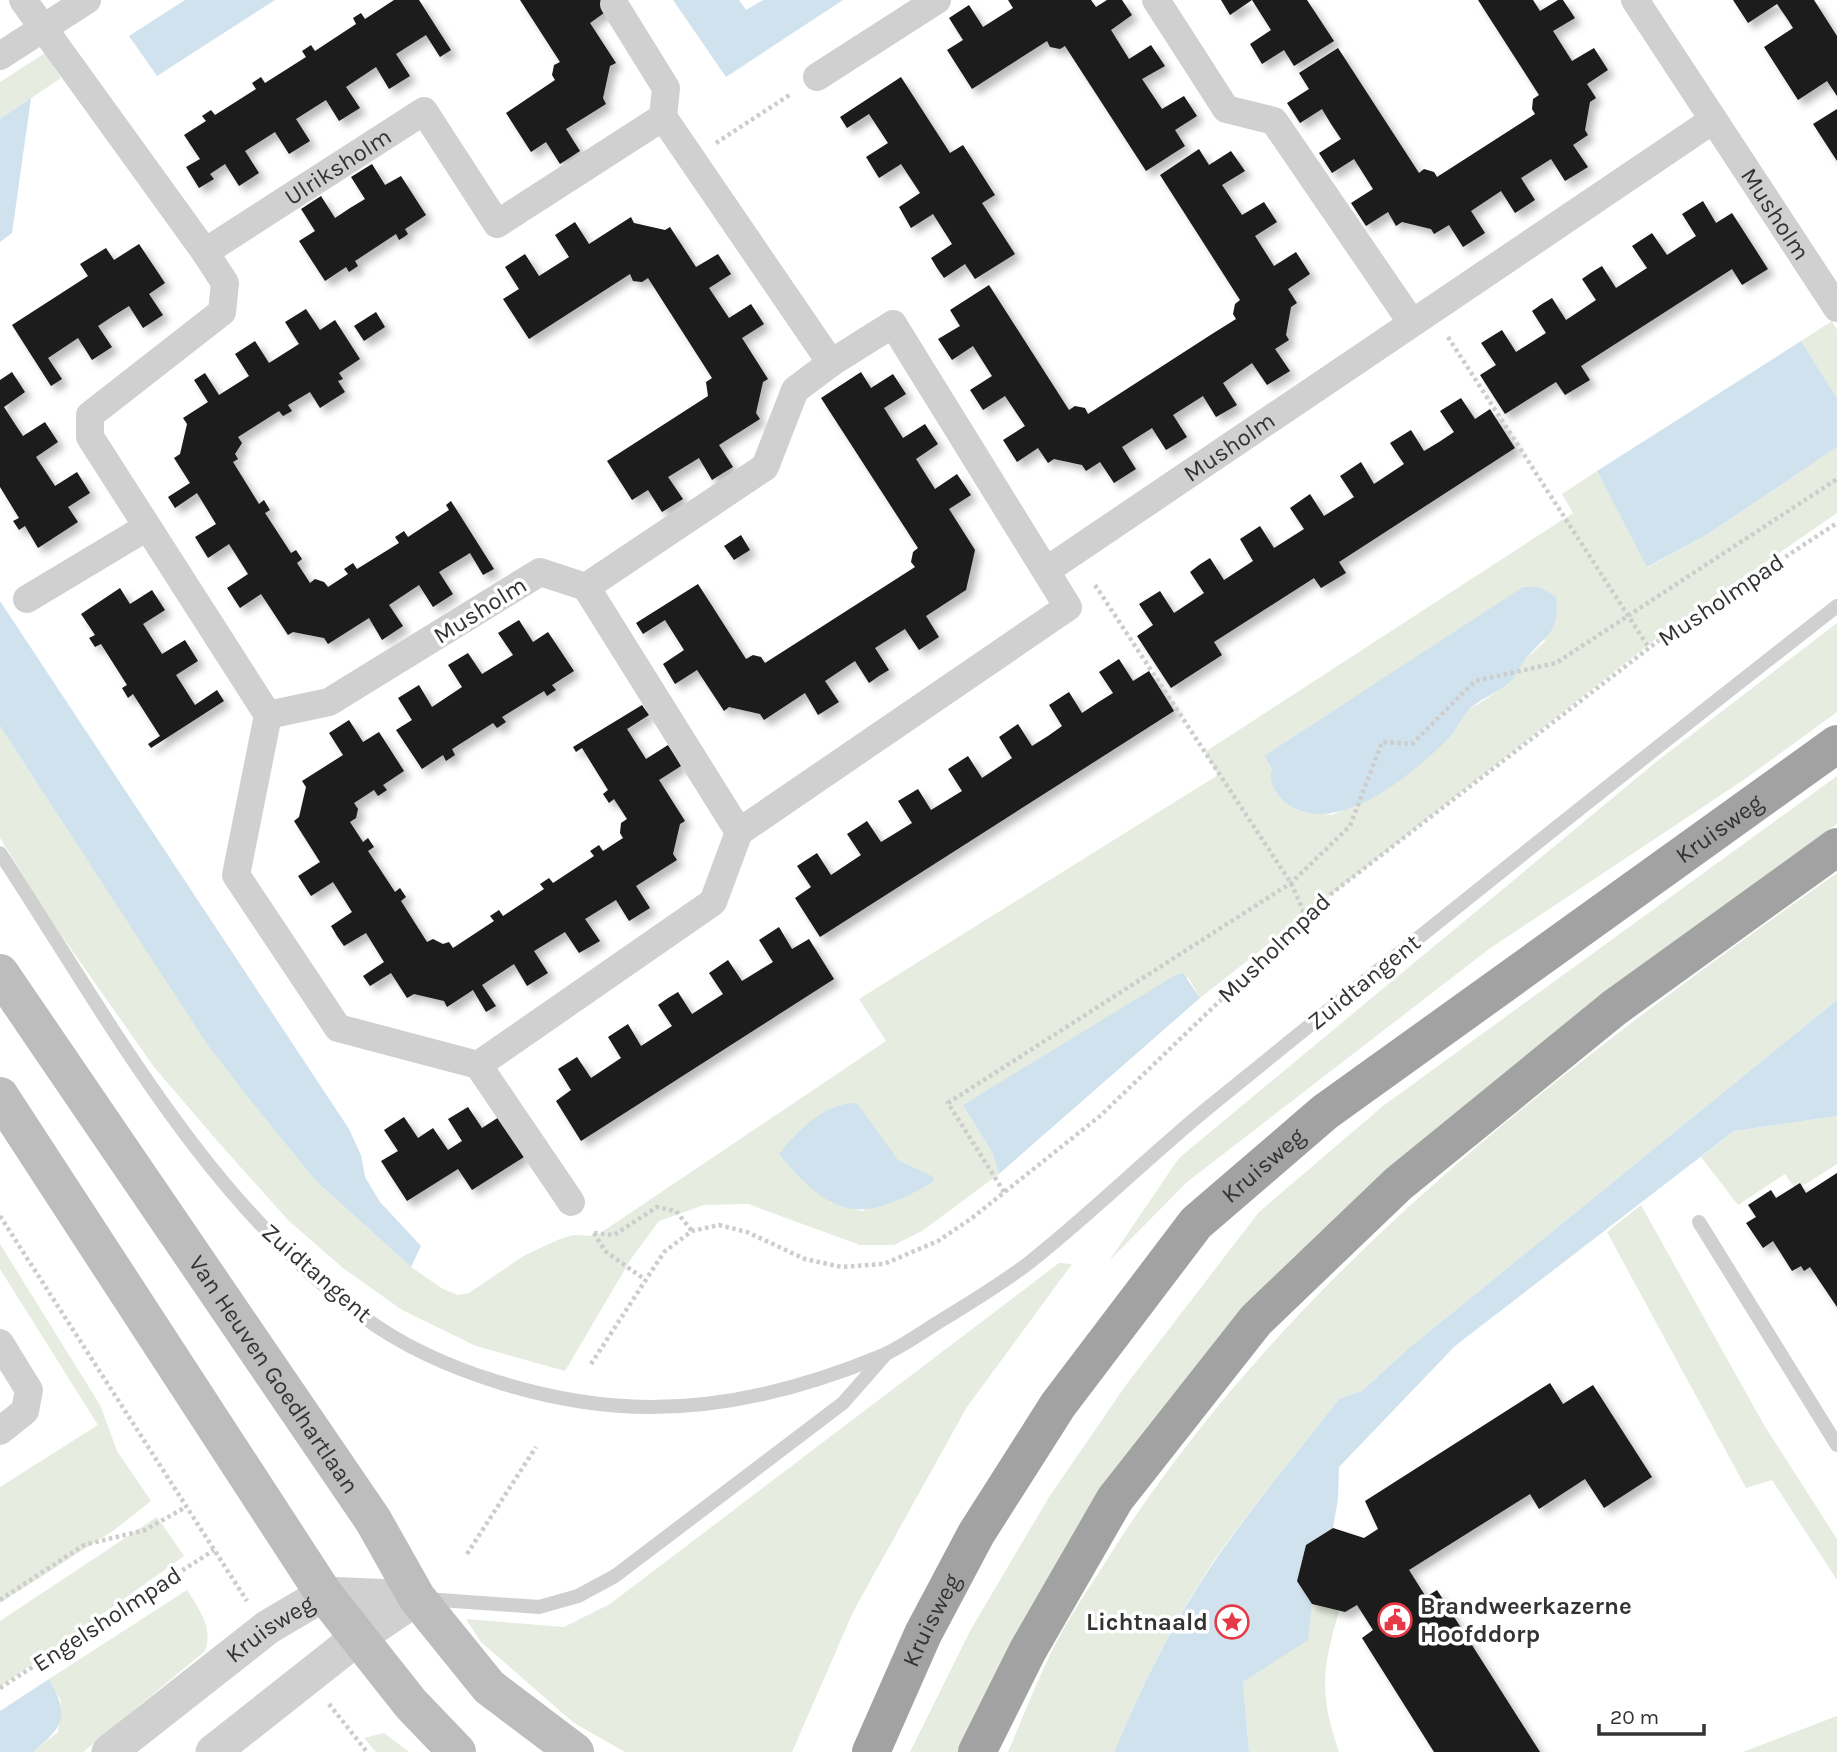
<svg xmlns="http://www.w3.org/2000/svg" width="1837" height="1752" font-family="Karla,sans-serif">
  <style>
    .green { fill: #e6ecdf; fill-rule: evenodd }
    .water { fill: #cfe2ee }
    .building { fill: #1a1a1a; filter: url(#shadow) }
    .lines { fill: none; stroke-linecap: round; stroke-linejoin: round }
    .path { stroke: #cdcdcd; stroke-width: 4.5; stroke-dasharray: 3.5 3.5; stroke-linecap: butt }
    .service { stroke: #d0d0d0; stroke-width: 14 }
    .minor { stroke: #d0d0d0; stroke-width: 28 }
    .tertiary { stroke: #d0d0d0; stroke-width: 35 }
    .secondary { stroke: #bdbdbd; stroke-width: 38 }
    .trunk { stroke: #a2a2a2; stroke-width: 38 }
    .labels { text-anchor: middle; stroke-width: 7; stroke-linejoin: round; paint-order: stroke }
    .street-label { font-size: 24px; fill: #333; stroke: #fff }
    .poi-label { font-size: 24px; font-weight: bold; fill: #333; stroke: #fff; text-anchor: start }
  </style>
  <defs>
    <filter id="shadow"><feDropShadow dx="6" dy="6" stdDeviation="3.5" flood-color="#0004"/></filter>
  </defs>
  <rect width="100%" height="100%" fill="#fff"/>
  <!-- green -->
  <g class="green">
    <polygon points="45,53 61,78 0,119 0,82"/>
    <polygon points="1832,321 1837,330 1837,398 1801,341"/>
    <path d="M1837 447V513L1666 631 1200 998 1188 977 963 1105 993 1154 999 1174 922 1231 894 1245H860L748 1204 704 1205 659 1221 631 1259 565 1371 476 1346 402 1310 343 1268 289 1221 220 1144 154 1067 50 919 0 838V726L207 1043 250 1100 315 1180 411 1267 443 1289 458 1295 469 1293 525 1255 560 1239 573 1235 596 1236 886 1041 859 999 1218 775 1205 752 1573 513 1562 494 1597 471 1648 567 1708 534ZM1539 587 1545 641 1525 660 1509 684 1467 711 1451 736 1375 796 1332 815 1297 810 1276 793 1272 769 1264 756 1523 588ZM890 1152 898 1160 932 1176 862 1211 829 1202Z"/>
    <polygon points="1837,623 1837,712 1745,779 1489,949 1187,1182 1109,1261 1179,1158 1656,762"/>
    <polygon points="1837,776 1837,824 1768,875 1261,1300 960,1752 910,1752 970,1631 1049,1497 1126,1385 1259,1212 1383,1106"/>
    <path d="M1837 873V1000L1409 1348 1362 1391 1339 1399C1298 1452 1254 1504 1215 1559 1174 1620 1142 1685 1114 1752H1008C1024 1715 1039 1675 1058 1639 1071 1614 1088 1590 1103 1566 1282 1277 1563 1067 1837 873Z"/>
    <polygon points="1837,1116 1837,1164 1796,1190 1785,1174 1738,1205 1701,1157 1734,1131"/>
    <polygon points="1641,1205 1764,1425 1837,1539 1837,1580 1772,1480 1746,1488 1607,1232"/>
    <polygon points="0,1244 100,1405 117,1451 151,1501 114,1530 0,1603 0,1487 98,1425 0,1269"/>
    <polygon points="1059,1263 1072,1264 967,1407 854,1610 792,1752 625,1752 574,1723 481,1642 466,1619 564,1627 610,1604"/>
    <polygon points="157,1517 184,1556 0,1687 0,1621"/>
    <path d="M187 1590C199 1609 214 1629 205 1651L83 1752H33L58 1732 61 1701 49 1679Z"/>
    <path d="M1312 1604 1339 1611C1322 1670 1319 1693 1339 1752H1249L1243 1682 1307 1640Z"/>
    <polygon points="1837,1716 1837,1752 1743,1752"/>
    <polygon points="384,1733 409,1752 376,1752 364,1738"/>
  </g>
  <!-- water -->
  <g class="water">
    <polygon points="185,0 275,0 157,76 129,36"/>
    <polygon points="673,0 739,0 746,10 763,0 843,0 726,77"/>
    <polygon points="31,98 12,233 0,242 0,119"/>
    <polygon points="1801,341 1837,398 1837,447 1708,534 1647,567 1597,471"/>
    <path d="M1523 587H1539L1556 597C1561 634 1544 635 1525 660 1519 668 1515 679 1507 685 1493 695 1477 700 1467 712 1460 720 1456 731 1449 738 1414 773 1333 843 1284 801 1275 793 1268 782 1272 769L1264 756Z"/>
    <polygon points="0,601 349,1129 361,1155 365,1177 380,1202 421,1246 411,1267 315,1180 250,1100 207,1044 0,726"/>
    <polygon points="1183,973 1200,998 999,1174 993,1154 963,1105 1174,976"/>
    <path d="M1837 1000V1116L1734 1131 1455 1346 1339 1467 1338 1499 1333 1528 1306 1545 1297 1580 1312 1604 1308 1640 1243 1682 1249 1752H1114C1142 1685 1174 1620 1216 1559 1254 1504 1298 1452 1339 1399L1362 1391 1409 1348Z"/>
    <path d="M857 1103 898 1160 932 1176 934 1181C863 1224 833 1220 779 1154 797 1131 826 1102 857 1103Z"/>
    <path d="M49 1679C70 1716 64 1726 33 1752H0V1711Z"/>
  </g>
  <!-- building -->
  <g class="building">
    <polygon points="394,0 419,0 451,50 440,57 426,35 396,54 410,76 389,89 376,67 346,87 360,108 339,121 326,100 296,119 310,141 289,154 275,132 245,151 259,173 239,186 225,164 210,174 214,179 199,188 186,167 200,159 184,135 206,121 202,116 211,110 215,115 256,89 252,83 261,77 265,83 306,57 302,51 311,45 315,51 356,24 353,18 361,13 365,19"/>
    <polygon points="520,0 606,0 611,8 590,23 616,63 610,66 603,98 606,104 566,129 580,151 560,164 546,142 531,152 506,113 555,80 552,75 554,65 560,62"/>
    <polygon points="1008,0 1091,0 1096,7 1107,0 1122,0 1132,15 1111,30 1129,59 1151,45 1165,66 1142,79 1162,109 1184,96 1197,116 1175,130 1185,146 1146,171 1065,46 1060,49 1050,47 1047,41 972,89 947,50 963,40 949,18 969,5 983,27 1013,8"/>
    <polygon points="1221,0 1307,0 1334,41 1294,66 1284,50 1262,64 1250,44 1271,30 1252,0 1230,15"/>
    <polygon points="1478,0 1533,0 1540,11 1558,0 1563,0 1575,18 1553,31 1572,61 1594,48 1608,70 1587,84 1596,98 1590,102 1585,130 1588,135 1573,145 1588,167 1565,181 1551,159 1521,178 1535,200 1515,213 1501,191 1471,211 1485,233 1463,247 1449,225 1434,234 1431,229 1402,222 1396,226 1388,212 1366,226 1351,203 1373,189 1354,159 1332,173 1319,153 1341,139 1331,124 1322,109 1300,123 1287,103 1309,89 1299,73 1338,48 1419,173 1424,169 1434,172 1437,177 1535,114 1532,109 1533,99 1539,95"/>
    <polygon points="1733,0 1814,0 1837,36 1837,96 1827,81 1798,100 1764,47 1793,28 1788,20 1777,4 1748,23"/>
    <polygon points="901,77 950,153 963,145 995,195 982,203 1015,254 975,279 965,264 944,278 937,268 931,258 952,244 933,214 911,228 899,207 920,193 901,164 879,178 866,157 888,143 869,114 847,128 840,117"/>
    <polygon points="1837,109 1837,161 1813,124"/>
    <polygon points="1199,149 1209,165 1231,151 1245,171 1222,185 1242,215 1264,202 1277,222 1255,236 1274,266 1296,252 1310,274 1288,289 1297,303 1291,307 1286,335 1289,340 1275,349 1290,371 1267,385 1252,363 1223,383 1237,405 1216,417 1203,396 1173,415 1187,437 1176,444 1166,450 1152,428 1122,447 1136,469 1114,483 1100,462 1086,471 1082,465 1054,459 1048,463 1038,448 1017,462 1003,440 1025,426 1005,396 983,410 970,390 992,376 973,346 952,360 938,339 960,326 950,310 989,285 1069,410 1075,406 1085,408 1088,414 1212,334 1236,319 1233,314 1235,304 1240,300 1160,175"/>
    <polygon points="372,164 385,185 401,176 426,215 405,229 408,234 404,237 399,240 396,234 355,261 358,266 349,272 346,267 325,281 299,241 315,231 301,209 321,196 335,218 350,208 365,199 351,177"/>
    <polygon points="1703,201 1716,223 1732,213 1768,269 1742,285 1732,269 1581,366 1590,380 1565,395 1556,382 1505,414 1480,375 1496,365 1481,343 1502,330 1516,352 1546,333 1532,311 1542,304 1552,298 1566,320 1596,300 1582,279 1592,272 1602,266 1616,288 1647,268 1632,246 1652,233 1667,255 1696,236 1682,214"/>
    <polygon points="631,217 634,223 665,230 670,227 696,267 718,254 731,274 709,288 729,318 751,304 764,324 742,338 768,379 763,382 756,413 760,419 719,445 733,467 723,473 712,480 699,458 668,477 683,499 662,512 648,490 632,500 607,461 708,396 706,382 712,378 648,278 642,282 633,281 630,274 529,339 503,299 519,289 505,267 525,254 539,276 569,257 555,235 575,222 589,244"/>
    <polygon points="139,244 165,283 149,294 163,315 143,328 129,306 113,316 98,326 112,347 92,360 78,338 48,358 62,379 51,386 12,325 88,276 80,264 106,248 114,260"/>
    <polygon points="306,309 320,330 335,320 360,359 339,373 343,379 338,381 345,392 320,408 310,392 288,405 292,411 283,416 279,411 238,437 242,443 235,454 238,459 233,462 259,504 264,500 270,510 265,513 291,553 296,550 302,559 297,563 310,583 315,579 324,582 328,587 348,574 344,569 353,563 357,569 399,543 395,537 404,531 408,537 449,510 446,505 451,501 494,569 483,575 470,553 439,572 453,594 433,607 419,585 389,605 403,626 382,640 369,618 328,644 324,638 293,632 288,635 261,594 240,608 227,588 248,574 229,544 208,558 195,537 216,524 197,493 175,508 168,497 190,483 174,458 180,454 187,424 183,418 208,402 194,380 205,373 219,395 249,376 235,354 255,341 269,363 299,344 285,322"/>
    <polygon points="376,312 385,327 364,341 354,326"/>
    <polygon points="12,372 25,392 4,407 13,421 23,436 45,422 58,442 36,457 55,486 77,472 90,493 68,507 78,522 38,548 25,526 19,530 13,521 19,518 0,487 0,380"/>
    <polygon points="861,372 871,388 893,374 906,394 884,408 903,438 925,424 932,435 938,444 916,459 935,489 957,474 971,495 949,509 975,550 966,590 926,616 939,637 919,650 905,629 875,648 889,670 879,676 869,683 855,661 825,681 839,702 818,715 805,693 764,720 760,714 729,707 724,711 697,670 675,684 663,664 684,650 665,620 643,634 636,623 698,584 746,659 753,655 761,657 765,663 915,567 911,562 913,552 918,548 821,398"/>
    <polygon points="1461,398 1475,419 1490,409 1515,448 1339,562 1346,573 1321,588 1314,578 1214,642 1222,655 1171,688 1137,636 1153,625 1139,604 1160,591 1174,613 1204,593 1190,572 1199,565 1210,558 1224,580 1253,561 1240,539 1260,526 1274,548 1304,529 1290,508 1310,494 1324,516 1354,497 1340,476 1361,462 1374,484 1404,464 1390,443 1411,430 1424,451 1439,442 1454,432 1440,411"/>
    <polygon points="741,535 750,550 734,560 724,546"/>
    <polygon points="120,588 130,604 152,590 165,610 143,624 162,654 185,640 198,661 176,675 195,705 217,690 224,701 151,748 148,744 160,736 133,694 128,698 122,688 127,685 101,644 95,647 89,638 95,635 81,614"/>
    <polygon points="519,620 533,642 548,632 574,671 552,685 556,690 547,696 544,691 502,717 506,722 497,728 493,723 452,749 455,755 446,761 443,755 422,769 396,730 412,720 398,698 419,685 432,707 462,687 448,665 468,653 482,674 513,655 498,633"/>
    <polygon points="1119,659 1133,681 1149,671 1174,711 820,937 795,898 811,887 797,866 817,853 831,875 861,855 847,834 858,827 867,821 881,842 912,823 898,801 918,789 931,810 962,791 948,769 968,756 982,778 1012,758 999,737 1018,724 1032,746 1048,736 1062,726 1049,705 1069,692 1082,713 1097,703 1113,693 1099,672"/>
    <polygon points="642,705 649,715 627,729 646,759 668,745 675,756 681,766 659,780 685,821 680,824 673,854 677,860 636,886 650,908 629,921 616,900 585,919 600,941 579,953 565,932 534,951 548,973 527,986 514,964 482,985 496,1006 486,1012 473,990 447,1007 444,1001 414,994 407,998 391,973 370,986 363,976 384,962 366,933 344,946 337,936 331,926 352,912 333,882 311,896 298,876 320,862 294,821 299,817 306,787 302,781 343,755 329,733 349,720 363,742 379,732 404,771 383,785 387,790 378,796 374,790 354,803 358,809 356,818 350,822 363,842 368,838 374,847 368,851 395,892 400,888 406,897 401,901 427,942 433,939 443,944 449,942 453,948 494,921 490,916 499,910 503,916 544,889 540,884 549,878 553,883 594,856 590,851 599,845 603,851 623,838 620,833 621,823 627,819 614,799 609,803 603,794 608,790 582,748 576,752 573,747"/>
    <polygon points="779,927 792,949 809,939 834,979 581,1141 556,1101 571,1090 558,1069 577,1057 591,1078 621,1058 608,1037 628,1024 641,1046 672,1026 658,1005 668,998 678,992 692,1014 723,994 709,973 728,960 742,981 773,962 759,940"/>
    <polygon points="468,1107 482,1128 499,1117 524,1157 472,1190 458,1169 407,1201 381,1161 398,1151 384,1130 404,1117 418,1138 433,1128 448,1150 462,1141 448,1119"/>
    <polygon points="1837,1173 1837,1307 1810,1267 1804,1271 1801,1266 1792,1271 1773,1241 1763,1248 1746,1223 1756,1217 1748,1205 1771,1190 1776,1198 1800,1183 1806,1193"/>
    <polygon points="1550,1383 1563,1404 1593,1385 1652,1477 1604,1508 1585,1479 1539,1509 1530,1494 1409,1570 1426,1597 1437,1590 1540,1752 1434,1752 1362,1638 1373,1630 1357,1605 1345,1612 1312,1604 1297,1581 1306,1545 1333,1528 1364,1538 1378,1529 1365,1501"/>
  </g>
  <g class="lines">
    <!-- path -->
    <g class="path">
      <polyline points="716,143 791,94"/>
      <polyline points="1448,337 1649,648"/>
      <polyline points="1095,585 1291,883 1306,917"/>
      <polyline points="1004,1192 948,1103 1291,883 1350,826 1382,742 1412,744 1475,681 1556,663 1837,479"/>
      <polyline points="0,1216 247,1601"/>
      <polyline points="594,1233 614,1235 657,1207 676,1211 692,1231"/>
      <polyline points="594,1233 605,1251 644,1279"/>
      <polyline points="591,1364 664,1252 692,1231 719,1225 747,1232 805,1259 842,1267 884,1264 938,1241 972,1218 1100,1116 1331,894 1662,638 1837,523"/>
      <polyline points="467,1554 536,1447"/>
      <polyline points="0,1600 84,1545 145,1530 186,1507"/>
      <polyline points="0,1688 214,1550"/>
      <polyline points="329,1704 367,1752"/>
    </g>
    <!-- service -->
    <g class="service">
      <path d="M0 853C107 1016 203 1198 362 1316 437 1372 557 1407 651 1407 729 1407 809 1386 881 1356 902 1347 922 1332 942 1320 971 1302 1003 1283 1030 1262 1092 1213 1148 1157 1209 1107 1417 938 1626 771 1837 606"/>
      <polyline points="1699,1222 1837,1445"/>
      <polyline points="426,1599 539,1607 578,1596 615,1576 843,1403 886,1354"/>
    </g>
    <!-- minor -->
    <g class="minor">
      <path id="s1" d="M23 0 205 252 424 111 497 224 663 117 831 363 795 390 765 467 586 587"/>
      <polyline points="1156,0 1226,109 1274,121 1412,323"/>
      <path id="s2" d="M1635 0 1837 308"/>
      <polyline points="614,4 666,88 663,117"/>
      <polyline points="0,56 87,0"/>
      <polyline points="817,77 937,0"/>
      <polyline points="205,252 225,283 222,312 90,415 90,437 268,715"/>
      <path id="s3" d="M1047 570 1713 120"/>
      <polyline points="27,599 147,527"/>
      <polyline points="739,832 1068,607 893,324 831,363"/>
      <polyline points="478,1065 713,902 739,832 586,587 540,572 329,702 268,715 236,875 338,1028 478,1065 571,1202"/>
      <polyline points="0,1343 29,1390 25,1411 0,1431"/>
    </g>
    <!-- tertiary -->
    <g class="tertiary">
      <path id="s4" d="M109 1752 268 1627 324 1594 417 1598"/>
      <polyline points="213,1752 356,1639 417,1598"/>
    </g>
    <!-- secondary -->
    <g class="secondary">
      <path id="s5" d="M0 973 373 1520 417 1598 489 1687 575 1752"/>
      <polyline points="0,1096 324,1594 411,1704 457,1752"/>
    </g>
    <!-- trunk -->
    <g class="trunk">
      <path id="s6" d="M871 1752 923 1634 976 1534 1058 1405 1196 1223 1325 1112 1837 744"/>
      <polyline points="977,1752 1028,1650 1115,1499 1256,1320 1398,1184 1614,1008 1837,847"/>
    </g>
  </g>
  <!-- icons -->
  <defs>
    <symbol id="civic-ring" viewBox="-11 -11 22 22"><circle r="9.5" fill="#fff" stroke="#e63946" stroke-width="1.5"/><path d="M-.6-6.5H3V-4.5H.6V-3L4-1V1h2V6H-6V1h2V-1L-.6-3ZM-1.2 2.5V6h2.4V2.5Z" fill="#e63946"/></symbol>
    <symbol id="sight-ring" viewBox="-11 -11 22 22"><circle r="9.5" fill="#fff" stroke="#e63946" stroke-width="1.5"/><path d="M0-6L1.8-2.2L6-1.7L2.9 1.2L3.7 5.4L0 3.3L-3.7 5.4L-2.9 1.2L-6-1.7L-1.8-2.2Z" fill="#e63946"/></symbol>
  </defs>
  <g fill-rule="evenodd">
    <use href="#civic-ring" x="1376" y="1601" width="38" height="38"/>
    <use href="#sight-ring" x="1213" y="1603" width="38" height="38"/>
  </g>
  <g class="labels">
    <!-- street labels -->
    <g class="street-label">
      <text dy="8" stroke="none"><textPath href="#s1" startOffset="469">Ulriksholm</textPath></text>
      <text dy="8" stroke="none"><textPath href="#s2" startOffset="256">Musholm</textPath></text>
      <text dy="8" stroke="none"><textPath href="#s3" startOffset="220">Musholm</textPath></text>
      <text transform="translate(1721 600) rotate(-34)" y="8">Musholmpad</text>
      <text transform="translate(480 610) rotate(-32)" y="8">Musholm</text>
      <text dy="8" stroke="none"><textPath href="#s6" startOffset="1279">Kruisweg</textPath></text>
      <text transform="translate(1274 948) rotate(-44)" y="8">Musholmpad</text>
      <text transform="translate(1364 982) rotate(-39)" y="8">Zuidtangent</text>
      <text dy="8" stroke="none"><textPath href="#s6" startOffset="712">Kruisweg</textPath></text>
      <text transform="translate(317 1273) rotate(41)" y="8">Zuidtangent</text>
      <text dy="8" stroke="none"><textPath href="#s5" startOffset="486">Van Heuven Goedhartlaan</textPath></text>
      <text transform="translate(107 1619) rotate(-33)" y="8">Engelsholmpad</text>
      <text dy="8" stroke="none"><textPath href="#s6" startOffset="145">Kruisweg</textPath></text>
      <text dy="8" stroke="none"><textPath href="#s4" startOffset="203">Kruisweg</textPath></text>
    </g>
    <!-- poi labels -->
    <g class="poi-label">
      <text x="1420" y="1614">Brandweerkazerne<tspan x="1420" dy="28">Hoofddorp</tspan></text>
      <text x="1208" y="1630" text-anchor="end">Lichtnaald</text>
    </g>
  </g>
  <!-- scale -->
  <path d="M1599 1724v10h105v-10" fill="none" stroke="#333333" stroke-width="3.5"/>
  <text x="1610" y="1724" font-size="21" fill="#333333" stroke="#ffffff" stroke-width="5" paint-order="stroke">20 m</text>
</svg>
